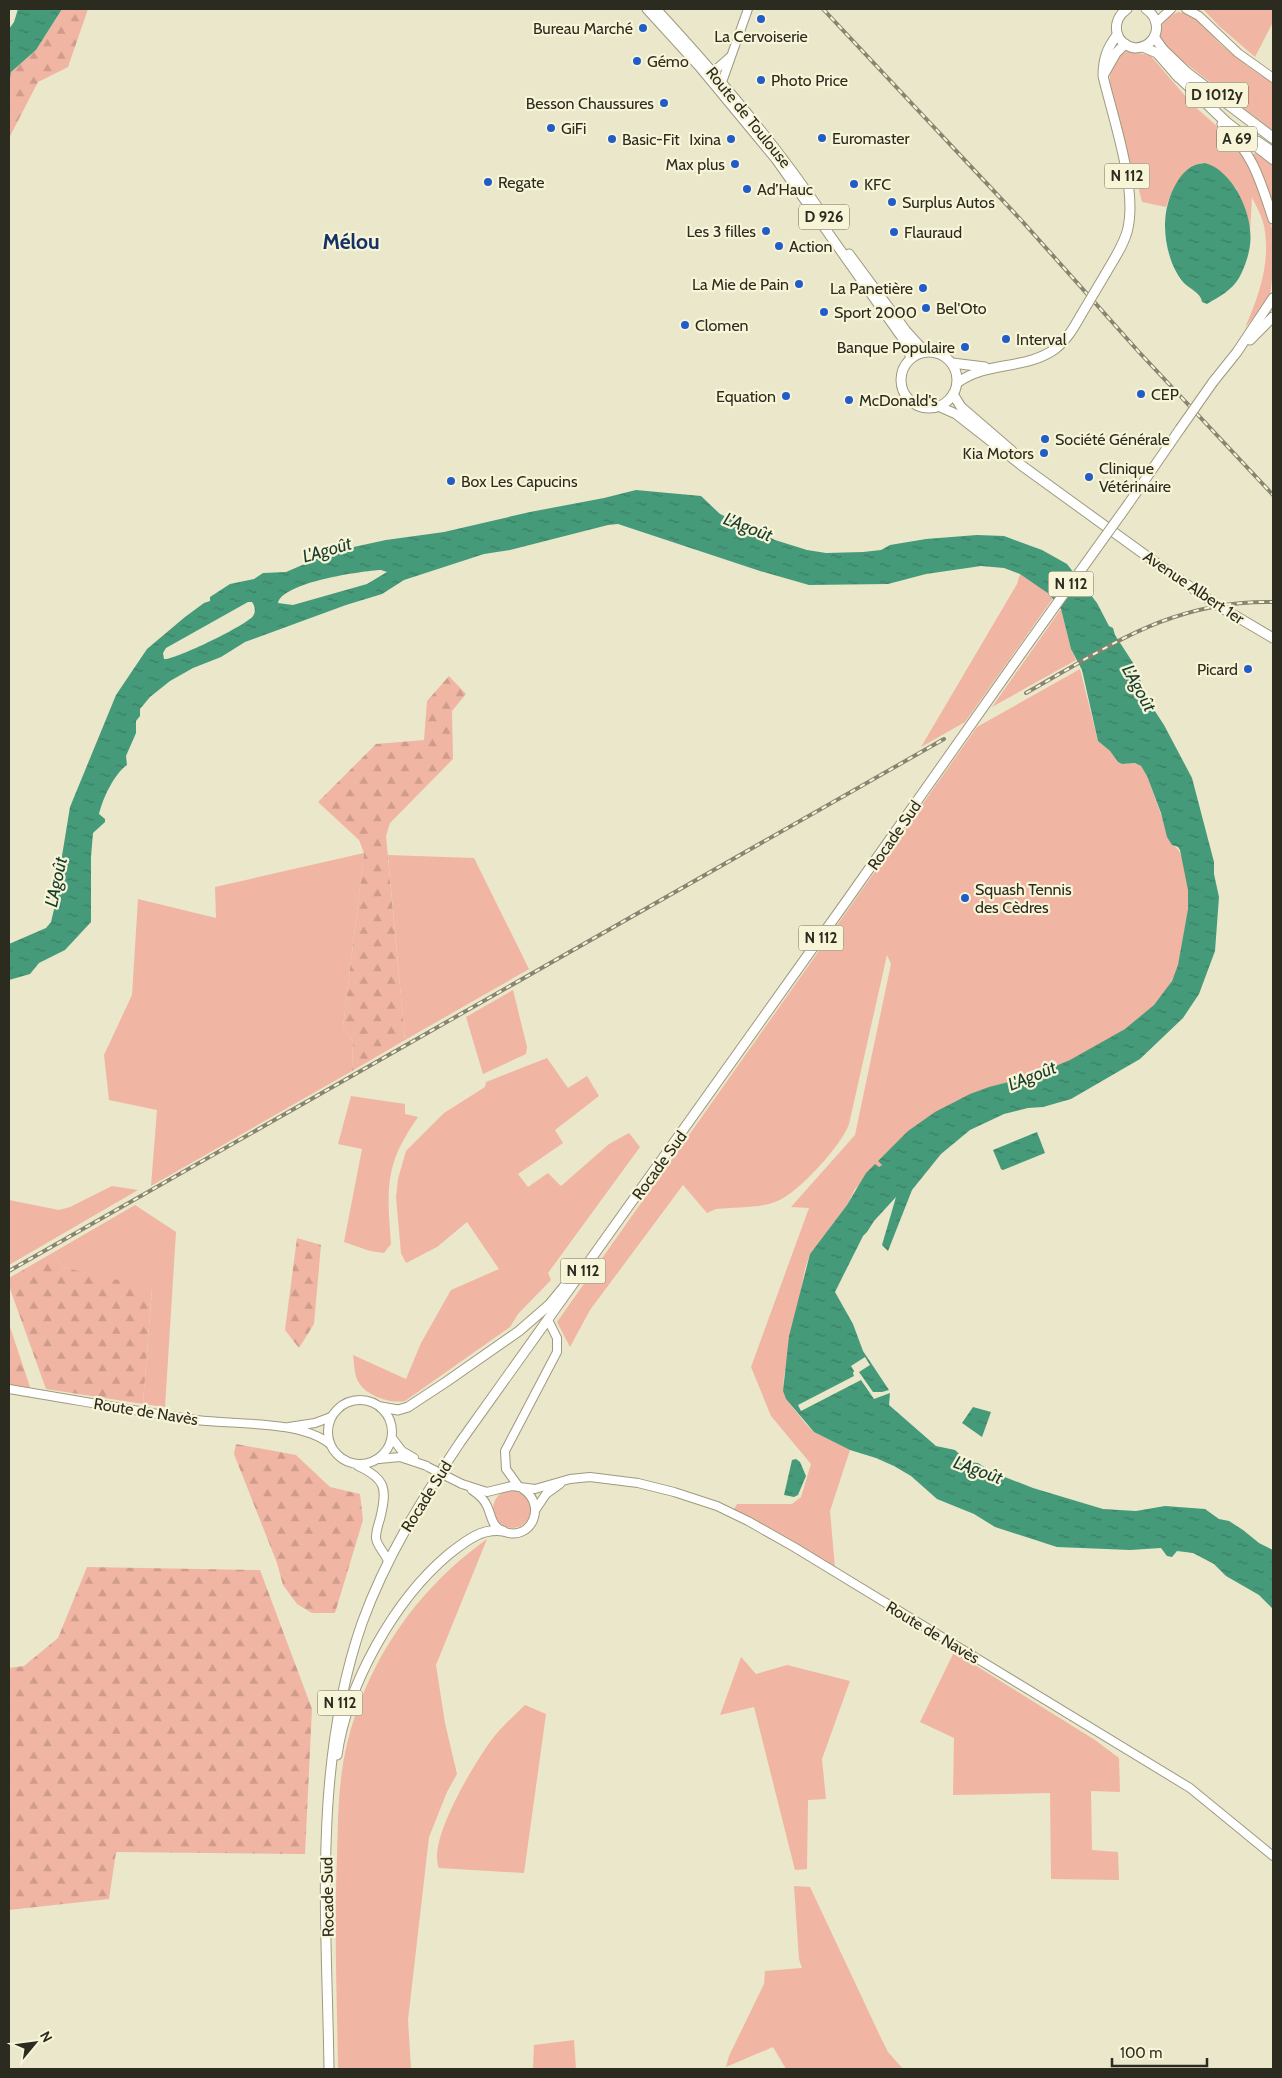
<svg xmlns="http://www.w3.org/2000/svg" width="1282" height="2078" font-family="Cabin,sans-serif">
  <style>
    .green { fill: #f1b5a3 }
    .forest { fill: url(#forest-firs) }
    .water { fill: url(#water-ripples); fill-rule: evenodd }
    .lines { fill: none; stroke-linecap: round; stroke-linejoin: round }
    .secondary-casing { stroke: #9e9a7f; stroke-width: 10 }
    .primary-casing { stroke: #9e9a7f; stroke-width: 11 }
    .highway-casing { stroke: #9e9a7f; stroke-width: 12 }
    .secondary { stroke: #fff; stroke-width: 8 }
    .primary { stroke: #fff; stroke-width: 9 }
    .highway { stroke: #fff; stroke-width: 10 }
    .rail-casing { stroke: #878571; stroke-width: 4 }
    .rail { stroke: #f8f4d7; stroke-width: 2; stroke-dasharray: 5.5; stroke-linecap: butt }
    .secondary-bridge-casing { stroke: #9e9a7f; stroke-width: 10; stroke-linecap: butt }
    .primary-bridge-casing { stroke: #9e9a7f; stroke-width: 11; stroke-linecap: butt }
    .secondary-bridge { stroke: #fff; stroke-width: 8 }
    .primary-bridge { stroke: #fff; stroke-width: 9 }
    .poi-dot { fill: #225cc9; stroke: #f8f4d7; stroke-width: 2 }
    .labels { text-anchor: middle; stroke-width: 4.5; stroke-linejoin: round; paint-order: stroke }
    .shield { fill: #f8f4d7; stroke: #696757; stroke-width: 1 }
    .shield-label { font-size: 15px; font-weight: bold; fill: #2c2b20 }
    .poi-label { font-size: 16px; fill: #2c2b20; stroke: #f8f4d7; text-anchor: start }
    .street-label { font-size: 16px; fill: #2c2b20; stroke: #f8f4d7 }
    .water-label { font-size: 18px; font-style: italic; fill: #173d2e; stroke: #f8f4d7 }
    .district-label { font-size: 21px; font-weight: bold; fill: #153166; stroke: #f8f4d7 }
  </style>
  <defs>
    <pattern id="forest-firs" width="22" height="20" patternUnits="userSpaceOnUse" patternTransform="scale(1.25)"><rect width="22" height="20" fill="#f1b5a3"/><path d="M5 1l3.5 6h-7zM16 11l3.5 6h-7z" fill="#cf9c8c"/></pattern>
    <pattern id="water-ripples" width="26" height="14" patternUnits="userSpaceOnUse" patternTransform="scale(1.25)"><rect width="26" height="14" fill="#459a7a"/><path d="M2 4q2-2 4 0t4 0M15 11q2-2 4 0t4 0" fill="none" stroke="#3a7e64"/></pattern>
  </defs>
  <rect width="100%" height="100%" fill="#eae7ca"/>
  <!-- green -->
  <g class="green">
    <polygon points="1203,9 1273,9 1273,22 1255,57 1219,26"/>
    <path d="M1179 12C1201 16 1209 35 1225 48 1240 61 1256 73 1273 83V131L1184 62 1182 63C1176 56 1168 50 1163 42 1154 29 1167 15 1179 12Z"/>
    <path d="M1127 51 1150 55 1192 104 1228 136 1244 153 1252 170 1273 231V269L1270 297 1245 328C1259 295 1271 263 1264 226 1262 216 1256 206 1252 197L1250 231 1246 214 1236 188 1205 163C1182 164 1173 189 1166 207L1142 202 1134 170 1127 163C1122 142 1107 94 1110 75 1111 65 1118 55 1127 51Z"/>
    <polygon points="1255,153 1273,165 1273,210 1252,155"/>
    <polygon points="1020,574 1037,584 1053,598 965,722 921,747 1017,584"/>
    <polygon points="1061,609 1071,649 1076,660 992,707"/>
    <path d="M1080 669 1098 741 1110 751 1118 762 1122 764 1135 763 1141 766 1147 776 1172 845C1185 848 1189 887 1189 899 1189 910 1186 922 1184 933 1182 949 1180 966 1172 980 1150 1025 1080 1059 1035 1075 1013 1082 991 1085 970 1095 934 1111 906 1133 879 1160L882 1165 855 1189 847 1205 810 1254 805 1269 784 1376 783 1391 786 1399 805 1423 814 1432 850 1450 830 1511 835 1568 734 1509 737 1504H792L801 1497 811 1464 771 1416 751 1367 809 1208 791 1207 855 1135 891 964 887 955 849 1124C842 1145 796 1196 775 1202 759 1208 734 1207 716 1209L707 1213 683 1185 590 1310 570 1347 557 1322 977 727Z"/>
    <polygon points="364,853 343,1027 353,1041 352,1071 151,1186 157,1110 109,1100 104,1055 132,995 138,899 216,918 215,887"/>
    <polygon points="388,855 474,858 529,969 405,1040"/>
    <polygon points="513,990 527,1047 526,1054 483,1074 466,1017"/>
    <path d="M547 1058 568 1088 587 1076 599 1096 555 1130 563 1143 518 1174 528 1187 548 1173 561 1186 609 1144 629 1133 640 1147 548 1273 551 1280 518 1314 510 1327 405 1401C390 1404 363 1395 357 1379 354 1372 354 1362 353 1355L406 1379 421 1343 451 1290 499 1269 467 1222 437 1247 406 1263 401 1253 396 1197 398 1179 406 1151 444 1113 485 1087 486 1082Z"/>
    <path d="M351 1096 405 1104V1114L418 1117C384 1165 387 1187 391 1244L384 1253 370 1251 344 1242 362 1149 338 1144Z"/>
    <polygon points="112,1186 138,1190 9,1265 9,1200 59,1210 70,1207"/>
    <polygon points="135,1205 176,1232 165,1407 143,1404 152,1289 62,1267 54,1252"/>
    <circle cx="512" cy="1509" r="19"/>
    <path d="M487 1539 436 1665 445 1723 457 1774 447 1792 429 1837 408 2020 411 2069H338C337 1999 334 1928 337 1857 338 1819 338 1781 347 1744 367 1661 417 1589 487 1539Z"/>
    <polygon points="954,1652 1095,1740 1119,1758 1120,1792 1091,1791 1092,1850 1118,1852 1119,1880 1051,1879 1050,1793 953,1795 954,1738 920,1722"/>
    <polygon points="741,1657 756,1674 787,1665 850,1681 822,1759 826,1799 808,1800 807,1869 795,1870 754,1707 720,1715"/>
    <path d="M525 1705 546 1714 524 1873 439 1868C427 1841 473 1766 490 1742 499 1729 513 1717 525 1705Z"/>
    <polygon points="794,1886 810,1887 881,2038 888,2052 903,2069 786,2069 773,2047 726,2067 729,2056 764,1984 765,1971 802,1968 799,1959"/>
    <polygon points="574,2040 576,2069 533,2069 534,2045"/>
  </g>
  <!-- forest -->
  <g class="forest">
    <polygon points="62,9 88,9 68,67 38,82 9,138 9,85 11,72 36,50"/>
    <polygon points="449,676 466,694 452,711 453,759 390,823 386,836 405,1040 352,1071 353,1041 343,1027 364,853 359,840 318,802 376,744 424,740 427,701"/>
    <polygon points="297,1238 321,1245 314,1324 299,1348 285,1330"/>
    <polygon points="54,1252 62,1267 152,1288 143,1404 46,1389 9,1286 9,1278"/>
    <polygon points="9,1324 31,1390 9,1385"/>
    <polygon points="236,1444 296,1455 330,1487 360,1494 363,1520 335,1613 312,1613 297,1604 283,1585 277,1563 234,1454"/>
    <polygon points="87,1567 260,1570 312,1709 305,1854 116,1852 109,1899 9,1910 9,1668 24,1666 58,1638"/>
  </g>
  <!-- water -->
  <g class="water">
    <polygon points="18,9 62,9 36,50 11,72 9,85 9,29 14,22"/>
    <path d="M1205 163C1234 171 1254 216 1250 245 1249 255 1244 269 1239 278 1231 291 1220 296 1207 304L1202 302C1201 293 1190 289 1184 283 1179 278 1175 270 1172 263 1162 236 1162 207 1177 182 1184 171 1191 164 1205 163Z"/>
    <path d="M636 490 701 496 720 514 775 540 807 550 826 553 863 552 881 550 890 545 926 539 977 535 1004 536 1042 550 1067 564 1097 603 1109 626 1113 628 1115 635 1137 669 1145 696 1164 725 1192 778 1214 862V874L1219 897 1215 951 1199 994 1183 1018 1140 1059 1071 1099 1043 1107 1028 1108 1004 1114 970 1130 941 1154 912 1190 888 1251 882 1245 896 1197 874 1221 867 1232 863 1236 835 1292 853 1324 863 1351 889 1390 882 1392H873L859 1372 870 1365 865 1357 851 1366 854 1371 853 1373 854 1376 798 1405 801 1411 861 1380 874 1399 890 1393 889 1405 936 1446 955 1450 968 1462 978 1463 992 1472 1033 1488 1103 1509 1136 1511 1165 1506 1205 1509 1219 1519 1229 1521 1243 1530 1259 1543 1273 1550V1609L1259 1595 1226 1576 1214 1564 1193 1553 1177 1551 1172 1557 1167 1556 1161 1548 1130 1550 1057 1547 995 1527 974 1514 937 1499 911 1476 894 1466 876 1458 850 1450 814 1432 786 1399 783 1391 789 1336 810 1254 847 1205 866 1173 875 1164 879 1167 882 1165 878 1161 908 1131 935 1112 970 1094 989 1087 1032 1076 1070 1060 1125 1029 1154 1005 1172 981 1178 965 1188 909V890L1180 850 1178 847 1172 845 1167 837 1161 813 1147 776 1141 766 1135 763 1122 764 1118 762 1110 751 1098 741 1082 670 1071 649 1061 609 1049 594 1020 574 1004 568 981 566 926 574 888 584 809 585 760 571 618 524 608 525 510 550 484 554 404 580 382 594 346 605 245 642 221 657 193 668 170 681 150 697 140 709V716L136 721V733L126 756 127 765C114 774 103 798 99 814L105 819V822L93 833 91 857V922L65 950 39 963 30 974 9 980V944L46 928 51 922 60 884V868L70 807 116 695 147 649 185 617 204 603 210 601V597L230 584 254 579 263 573 286 572 335 551 386 540 444 532 530 512 604 498ZM381 570 387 572 367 584 293 605 278 603C283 582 362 571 381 570ZM248 602H252C255 606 256 612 253 616 247 625 173 661 164 659L163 653 166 648Z"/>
    <polygon points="1037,1132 1045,1153 1003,1170 1001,1169 993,1150"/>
    <polygon points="973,1407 991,1412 982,1437 962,1423"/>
    <polygon points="796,1459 800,1462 806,1476 798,1495 794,1497 784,1495 792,1460"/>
  </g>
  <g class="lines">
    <defs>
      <g id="secondary">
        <polyline points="1186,9 1199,16 1238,53 1273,78"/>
        <polyline points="1157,22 1171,9"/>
        <polyline points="713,72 730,57"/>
        <polyline points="722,82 748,9"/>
        <path d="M9 1389C71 1399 134 1411 197 1420 235 1425 300 1420 330 1444"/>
        <circle cx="360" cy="1432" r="32"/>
        <polyline points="289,1427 315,1423 331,1417"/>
        <polyline points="392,1438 402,1451 414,1458"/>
        <polyline points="379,1459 400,1457 427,1466"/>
        <path d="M358 1466C387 1479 387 1490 380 1519 378 1525 376 1531 376 1538 377 1547 386 1553 388 1562"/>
        <polyline points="462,1484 487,1492 512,1486 535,1489 570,1479 590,1477 638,1483 674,1492 717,1506 748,1521 794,1547 1190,1788 1273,1856"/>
        <polyline points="519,1487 506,1469 505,1451 557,1352 557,1338 548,1320"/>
        <path d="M472 1490C478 1494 483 1498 486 1504 492 1514 490 1527 505 1532 532 1541 547 1505 523 1489"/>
        <polyline points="536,1509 546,1494 560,1484"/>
      </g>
      <g id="primary">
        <polyline points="647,9 699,66 776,159 906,343 911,358"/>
        <path d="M656 9C717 75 775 143 825 218"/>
        <path d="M1127 9C1110 21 1114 44 1135 48 1158 47 1164 21 1146 9"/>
        <polyline points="1155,38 1167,55"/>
        <polyline points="1143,47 1157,53 1179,78"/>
        <polyline points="1104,74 1116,53 1125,44"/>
        <path d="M1222 124C1253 153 1260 180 1273 219"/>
        <polyline points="1257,141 1273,152"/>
        <polyline points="849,254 906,331 925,352"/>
        <path d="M1106 273C1114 259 1125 243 1128 228 1137 187 1113 118 1103 76 1103 59 1107 48 1117 35"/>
        <polyline points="1250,340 1273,317"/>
        <circle cx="929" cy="380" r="28"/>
        <polyline points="952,363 985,367"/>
        <polyline points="1213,382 1237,352 1273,298"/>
        <path d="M957 383C986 361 1026 370 1055 349 1067 340 1074 327 1081 315"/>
        <polyline points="953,394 961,407 1012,451"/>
        <polyline points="938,406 956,414 1021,465 1170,573 1217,605 1273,638"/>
        <polyline points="1129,503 1180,429"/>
        <polyline points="381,1407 398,1410 408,1407 446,1382 519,1331 549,1305 572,1277"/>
        <path d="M337 1755C347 1685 394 1600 449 1554 466 1541 481 1528 503 1531"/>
        <path d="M329 2069C327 1920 312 1767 362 1623 386 1557 422 1499 461 1441L845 903 1013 665"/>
      </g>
      <g id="highway">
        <polyline points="1163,50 1187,73 1273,138"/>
        <polyline points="1176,74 1227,123 1273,159"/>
      </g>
    </defs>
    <!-- secondary casing -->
    <use href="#secondary" class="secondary-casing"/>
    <!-- primary casing -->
    <use href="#primary" class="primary-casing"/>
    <!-- highway casing -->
    <use href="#highway" class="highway-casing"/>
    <!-- secondary -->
    <use href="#secondary" class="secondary"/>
    <!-- primary -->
    <use href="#primary" class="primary"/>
    <!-- highway -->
    <use href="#highway" class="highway"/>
    <defs>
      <g id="rail">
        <polyline points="823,9 1022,221 1138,351 1273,495"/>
        <path d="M1026 693C1110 646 1172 600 1273 602"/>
        <polyline points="9,1271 944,739"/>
      </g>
    </defs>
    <!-- rail casing -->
    <use href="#rail" class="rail-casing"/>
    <!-- rail -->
    <use href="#rail" class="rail"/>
    <defs>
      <polyline id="secondary-bridge" points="428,1467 462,1484"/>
      <g id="primary-bridge">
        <polyline points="1081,315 1106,273"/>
        <polyline points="1180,429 1213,382"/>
        <polyline points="1013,665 1129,503"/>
      </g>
    </defs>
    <!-- secondary-bridge casing -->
    <use href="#secondary-bridge" class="secondary-bridge-casing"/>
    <!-- primary-bridge casing -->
    <use href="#primary-bridge" class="primary-bridge-casing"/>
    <!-- secondary-bridge -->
    <use href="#secondary-bridge" class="secondary-bridge"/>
    <!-- primary-bridge -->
    <use href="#primary-bridge" class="primary-bridge"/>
  </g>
  <!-- markers -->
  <g class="poi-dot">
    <circle cx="761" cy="19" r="5"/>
    <circle cx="643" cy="28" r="5"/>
    <circle cx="637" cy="61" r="5"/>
    <circle cx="761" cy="80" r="5"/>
    <circle cx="664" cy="103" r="5"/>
    <circle cx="551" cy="128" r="5"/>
    <circle cx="822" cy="138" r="5"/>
    <circle cx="612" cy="139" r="5"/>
    <circle cx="731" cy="139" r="5"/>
    <circle cx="735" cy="164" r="5"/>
    <circle cx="488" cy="182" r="5"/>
    <circle cx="854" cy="184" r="5"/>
    <circle cx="747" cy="189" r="5"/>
    <circle cx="892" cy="202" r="5"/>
    <circle cx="766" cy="231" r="5"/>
    <circle cx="894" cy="232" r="5"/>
    <circle cx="779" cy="246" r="5"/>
    <circle cx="799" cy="284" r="5"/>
    <circle cx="923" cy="288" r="5"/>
    <circle cx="926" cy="308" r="5"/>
    <circle cx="824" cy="312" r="5"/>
    <circle cx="685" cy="325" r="5"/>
    <circle cx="1006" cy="339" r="5"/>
    <circle cx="965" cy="347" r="5"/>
    <circle cx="1141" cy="394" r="5"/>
    <circle cx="786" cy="396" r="5"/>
    <circle cx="849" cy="400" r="5"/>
    <circle cx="1045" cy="439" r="5"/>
    <circle cx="1044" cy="453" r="5"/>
    <circle cx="1089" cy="477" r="5"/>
    <circle cx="451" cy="481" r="5"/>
    <circle cx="1248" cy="669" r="5"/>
    <circle cx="965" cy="898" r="5"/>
  </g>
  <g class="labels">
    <!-- shield labels -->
    <g class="shield">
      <rect x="1186" y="82.5" width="62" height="25" rx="4"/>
      <rect x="1217" y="126.5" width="40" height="25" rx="4"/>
      <rect x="1104.5" y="163.5" width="45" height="25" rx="4"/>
      <rect x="799" y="204.5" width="50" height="25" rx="4"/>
      <rect x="1048.5" y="571.5" width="45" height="25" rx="4"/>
      <rect x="798.5" y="925.5" width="45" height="25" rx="4"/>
      <rect x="560.5" y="1258.5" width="45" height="25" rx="4"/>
      <rect x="317.5" y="1690.5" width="45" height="25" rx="4"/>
    </g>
    <g class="shield-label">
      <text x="1217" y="100">D 1012y</text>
      <text x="1237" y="144">A 69</text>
      <text x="1127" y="181">N 112</text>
      <text x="824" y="222">D 926</text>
      <text x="1071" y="589">N 112</text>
      <text x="821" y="943">N 112</text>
      <text x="583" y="1276">N 112</text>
      <text x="340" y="1708">N 112</text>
    </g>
    <!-- poi labels -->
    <g class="poi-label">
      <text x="633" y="34" text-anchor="end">Bureau Marché</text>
      <text x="761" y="42" text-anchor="middle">La Cervoiserie</text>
      <text x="647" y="67">Gémo</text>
      <text x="771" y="86">Photo Price</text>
      <text x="654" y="109" text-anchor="end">Besson Chaussures</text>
      <text x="561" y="134">GiFi</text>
      <text x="832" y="144">Euromaster</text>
      <text x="622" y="145">Basic-Fit</text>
      <text x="721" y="145" text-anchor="end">Ixina</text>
      <text x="725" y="170" text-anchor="end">Max plus</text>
      <text x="498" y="188">Regate</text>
      <text x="864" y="190">KFC</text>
      <text x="757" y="195">Ad’Hauc</text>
      <text x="902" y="208">Surplus Autos</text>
      <text x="756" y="237" text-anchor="end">Les 3 filles</text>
      <text x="904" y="238">Flauraud</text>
      <text x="789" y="252">Action</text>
      <text x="789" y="290" text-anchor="end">La Mie de Pain</text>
      <text x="913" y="294" text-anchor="end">La Panetière</text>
      <text x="936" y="314">Bel'Oto</text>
      <text x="834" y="318">Sport 2000</text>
      <text x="695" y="331">Clomen</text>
      <text x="1016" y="345">Interval</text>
      <text x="955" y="353" text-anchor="end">Banque Populaire</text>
      <text x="1151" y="400">CEP</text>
      <text x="776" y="402" text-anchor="end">Equation</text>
      <text x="859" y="406">McDonald's</text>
      <text x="1055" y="445">Société Générale</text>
      <text x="1034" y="459" text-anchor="end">Kia Motors</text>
      <text x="1099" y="474">Clinique<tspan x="1099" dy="18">Vétérinaire</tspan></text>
      <text x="461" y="487">Box Les Capucins</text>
      <text x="1238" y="675" text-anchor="end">Picard</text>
      <text x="975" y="895">Squash Tennis<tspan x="975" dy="18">des Cèdres</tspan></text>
    </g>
    <!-- street labels -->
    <g class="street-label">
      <text transform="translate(749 117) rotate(51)" y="6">Route de Toulouse</text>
      <text transform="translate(1194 587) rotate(34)" y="6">Avenue Albert 1er</text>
      <text transform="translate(894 835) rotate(-55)" y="6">Rocade Sud</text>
      <text transform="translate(659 1165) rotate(-54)" y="6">Rocade Sud</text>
      <text transform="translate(146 1411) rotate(9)" y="6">Route de Navès</text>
      <text transform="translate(426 1496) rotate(-58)" y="6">Rocade Sud</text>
      <text transform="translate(933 1632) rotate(31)" y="6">Route de Navès</text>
      <text transform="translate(327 1897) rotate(-91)" y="6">Rocade Sud</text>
    </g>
    <!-- water labels -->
    <g class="water-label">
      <text transform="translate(748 527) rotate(21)" y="6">L'Agoût</text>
      <text transform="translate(327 550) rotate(-16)" y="6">L'Agoût</text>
      <text transform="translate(1139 688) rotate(61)" y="6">L'Agoût</text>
      <text transform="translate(56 882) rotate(-78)" y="6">L'Agoût</text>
      <text transform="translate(1032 1076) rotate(-22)" y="6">L'Agoût</text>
      <text transform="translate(978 1470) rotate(20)" y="6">L'Agoût</text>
    </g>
    <!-- district labels -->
    <g class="district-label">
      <text x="351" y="249">Mélou</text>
    </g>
  </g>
  <!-- border -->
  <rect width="1282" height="2078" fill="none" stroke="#2c2b20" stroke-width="20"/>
  <!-- north arrow -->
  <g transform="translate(35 2043) rotate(61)" stroke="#f8f4d7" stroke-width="4" paint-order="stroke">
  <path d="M0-4L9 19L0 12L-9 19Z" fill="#2c2b20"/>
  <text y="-8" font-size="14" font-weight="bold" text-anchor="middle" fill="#2c2b20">N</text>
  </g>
  <!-- scale -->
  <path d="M1112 2058v8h95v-8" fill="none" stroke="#2c2b20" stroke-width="2.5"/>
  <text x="1120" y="2058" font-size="15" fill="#2c2b20" stroke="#f8f4d7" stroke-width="4" paint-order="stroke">100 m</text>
</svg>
